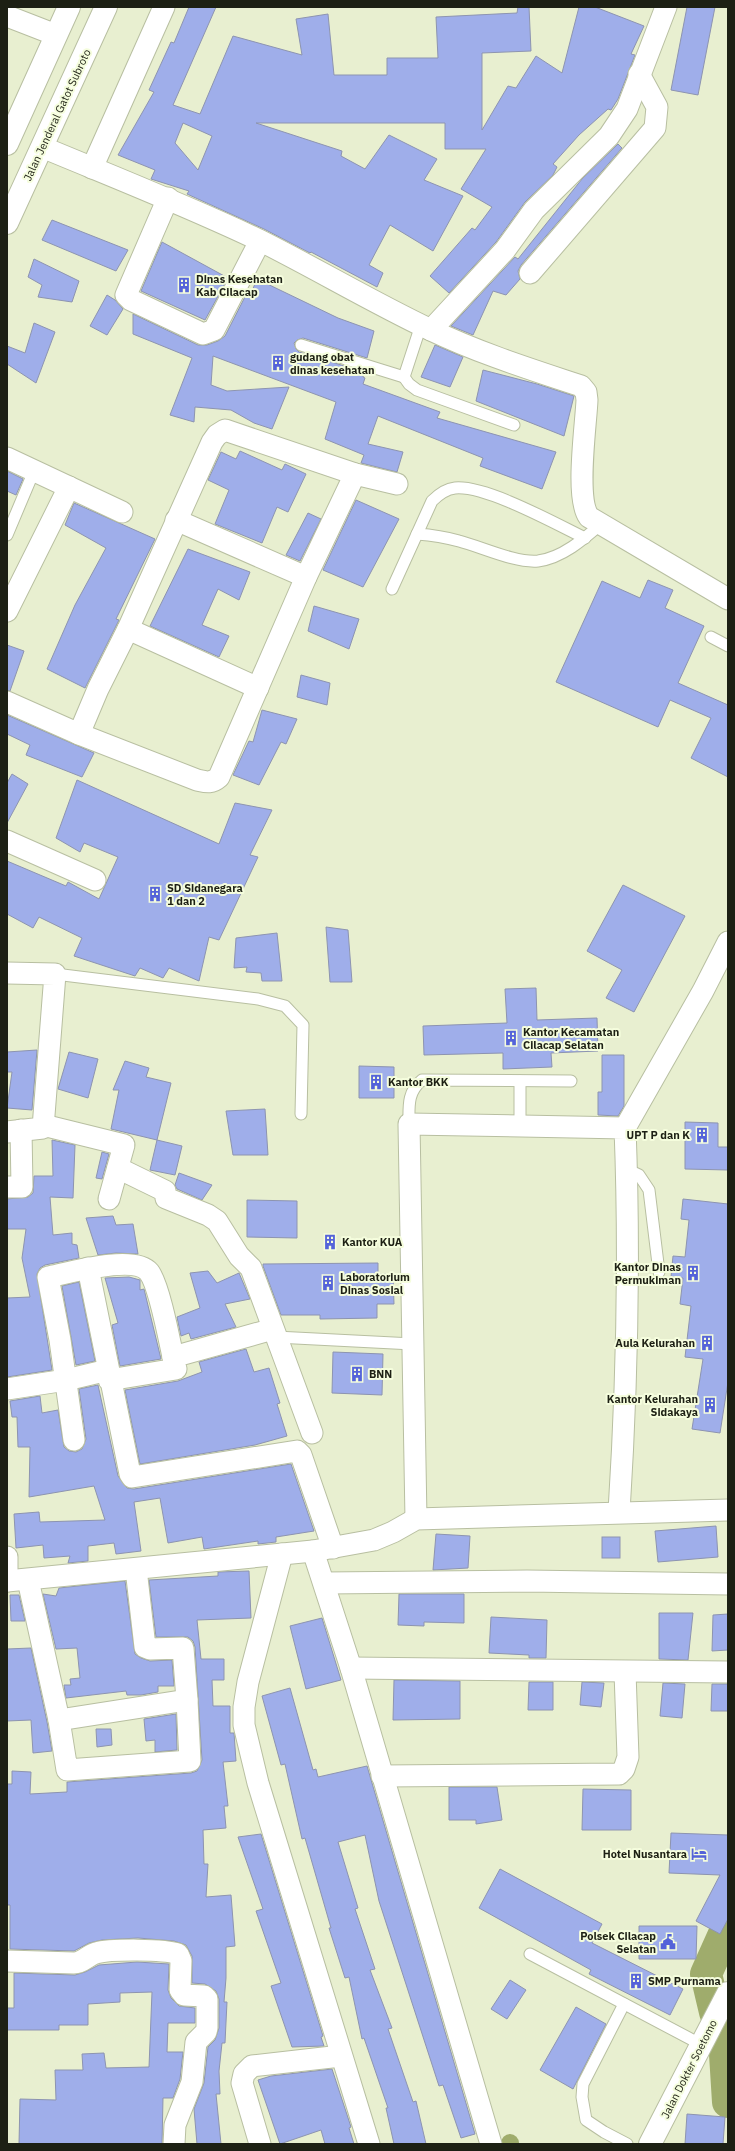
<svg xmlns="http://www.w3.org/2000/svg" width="735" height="2151" font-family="'IBM Plex Sans',sans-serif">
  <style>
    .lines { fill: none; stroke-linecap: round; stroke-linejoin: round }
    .canal { stroke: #9fac6c; stroke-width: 18 }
    .river { stroke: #9fac6c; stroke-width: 32 }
    .building { fill: #9faeea; stroke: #8d94b0; fill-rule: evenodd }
    .lane-casing { stroke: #b8bfa1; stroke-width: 13 }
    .street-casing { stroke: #b8bfa1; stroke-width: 23 }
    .secondary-casing { stroke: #b8bfa1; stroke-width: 24 }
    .lane { stroke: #fff; stroke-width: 11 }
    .street { stroke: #fff; stroke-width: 21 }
    .secondary { stroke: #fff; stroke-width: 22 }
    .labels { text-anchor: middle; stroke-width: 4; stroke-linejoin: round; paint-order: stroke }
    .street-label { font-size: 11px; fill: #1d2014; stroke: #f5fddd }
    .poi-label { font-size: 11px; font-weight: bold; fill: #1d2014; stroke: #f5fddd; text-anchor: start }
  </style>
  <rect width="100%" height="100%" fill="#e8efd0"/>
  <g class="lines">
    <!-- canal -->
    <polyline class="canal" points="510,2143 510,2144"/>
    <!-- river -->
    <polyline class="river" points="728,1925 706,1974 715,2012 724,2038 728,2102"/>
  </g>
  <!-- building -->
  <g class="building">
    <path d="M189 7H216L173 105 200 114 233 36 302 55 296 19 328 14 334 75H387V58H438L436 17 517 13 518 7H529L531 51 482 53V130L508 86 516 88 536 56 562 73 579 7H595L644 26 631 54 635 55 618 99 611 110 608 109 579 135 553 164 557 167 553 175 525 202 496 242 449 293 430 276 472 228 475 230 492 207 461 189 486 149H445V123H256L342 151 341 156 365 169 389 135 437 159 424 180 463 196 433 251 390 225 369 265 383 273 377 287 311 252 310 253 264 229 187 194 189 191 151 179 155 170 118 155 154 92 149 90 171 42 174 43ZM183 123 212 136 198 170 175 143Z"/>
    <polygon points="687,7 715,7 698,95 671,90"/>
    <polygon points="618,144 622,148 521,265 518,271 520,279 506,295 493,291 473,335 451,326 515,257 518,259 582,179"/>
    <polygon points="52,220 128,250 116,271 42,240"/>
    <polygon points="162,242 228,278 205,320 141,291"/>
    <polygon points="34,259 79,281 72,302 38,297 42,285 28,277"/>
    <polygon points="257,279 338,318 374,331 367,358 303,338 297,340 294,343 296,349 299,352 364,372 363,377 365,378 363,384 440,412 437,418 556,452 542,489 480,466 483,458 378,416 368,444 403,452 397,472 361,463 364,455 325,439 336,402 213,356 211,385 227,391 289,387 272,429 254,423 231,410 195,407 194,422 170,415 192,358 133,334 133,314 198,345 207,345 218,341 225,336 249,289 252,291"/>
    <polygon points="107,295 115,300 123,309 107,335 90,326"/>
    <polygon points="34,323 55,332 36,383 7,364 7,346 25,353"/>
    <polygon points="435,345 463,357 450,387 421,377"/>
    <polygon points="483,370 537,384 574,396 564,436 476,401"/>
    <polygon points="240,451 282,470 285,464 306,474 288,512 277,507 262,543 215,524 229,490 208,480 221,452 236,459"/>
    <polygon points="7,471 23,479 16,495 7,491"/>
    <polygon points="356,500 399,519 363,587 323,570"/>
    <polygon points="74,503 155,539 116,619 119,620 85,688 47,669 75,605 106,548 65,525"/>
    <polygon points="308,513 321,519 300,561 286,555"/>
    <polygon points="188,549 250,572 239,600 218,589 202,625 229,636 219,657 150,626"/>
    <polygon points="648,580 673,590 665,608 704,626 678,683 728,705 728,777 691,758 711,718 670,700 658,727 556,682 602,581 640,598"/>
    <polygon points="314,606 359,619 349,649 308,631"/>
    <polygon points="7,645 24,651 10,691 7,690"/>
    <polygon points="301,675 330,683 327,705 297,697"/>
    <polygon points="262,710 297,719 286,744 281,742 259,785 233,775 249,741 253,742"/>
    <polygon points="7,715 94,753 82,777 26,755 30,745 7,734"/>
    <polygon points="12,774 28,784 7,823 7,783"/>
    <polygon points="77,780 219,844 235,803 272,810 250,855 258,857 219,940 209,937 199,981 169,968 163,978 140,968 135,976 74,956 82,938 39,917 33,928 7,914 7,861 66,886 68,882 99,899 118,857 84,843 80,852 56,838"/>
    <polygon points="623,885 685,916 634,1012 606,998 622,970 587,951"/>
    <polygon points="326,927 348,930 352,982 330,982"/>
    <polygon points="277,933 282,981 262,981 261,973 246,972 247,967 234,968 236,938"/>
    <polygon points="536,988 537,1020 597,1018 598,1051 551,1053 552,1067 503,1069 503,1053 424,1055 423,1026 507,1023 505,989"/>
    <polygon points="37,1050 32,1110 7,1108 12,1072 7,1072 7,1052"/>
    <polygon points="69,1052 98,1059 88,1098 58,1089"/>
    <polygon points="602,1055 624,1055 624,1106 618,1116 598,1115 598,1092 602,1092"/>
    <polygon points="125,1061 149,1068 146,1077 171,1083 157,1140 111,1129 119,1090 113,1090"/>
    <polygon points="359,1066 394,1067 394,1098 359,1098"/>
    <polygon points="265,1109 268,1155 233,1155 226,1111"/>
    <polygon points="685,1122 718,1123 718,1147 728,1147 728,1170 685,1169"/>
    <polygon points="52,1140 75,1145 73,1198 50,1197 53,1235 72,1233 72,1244 77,1245 79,1258 45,1265 40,1268 37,1274 52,1370 7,1377 7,1298 30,1297 22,1258 26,1229 7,1229 7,1199 28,1197 33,1193 34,1176 53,1176"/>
    <polygon points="157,1140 182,1146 175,1175 150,1170"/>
    <polygon points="102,1152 109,1154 102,1179 96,1178"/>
    <polygon points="179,1173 212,1185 202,1200 177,1189 175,1185"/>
    <polygon points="683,1199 728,1204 728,1382 720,1433 692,1429 703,1359 685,1357 691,1306 680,1304 683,1278 671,1277 673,1256 685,1257 689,1220 681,1219"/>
    <polygon points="247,1200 297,1201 297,1238 247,1237"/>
    <polygon points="113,1216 116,1225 133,1224 138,1254 116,1253 98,1255 86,1218"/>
    <polygon points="378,1263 378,1274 393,1274 394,1304 377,1304 377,1318 320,1319 320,1315 281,1315 263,1266 263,1264"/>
    <polygon points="208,1271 217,1283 239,1273 250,1299 225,1304 236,1327 191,1339 189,1333 181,1336 177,1317 200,1308 190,1273"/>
    <polygon points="129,1277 140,1280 140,1290 144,1289 161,1359 120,1366 112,1325 118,1323 105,1278"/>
    <polygon points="79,1282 95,1361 76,1365 62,1286"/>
    <polygon points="246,1349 254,1372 269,1368 280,1403 277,1404 287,1436 255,1445 140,1464 125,1390 178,1381 202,1372 199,1362"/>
    <polygon points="333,1352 383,1354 382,1395 332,1393"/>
    <polygon points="98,1385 118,1476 127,1488 134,1489 291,1464 314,1531 276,1537 276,1542 258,1544 258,1541 204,1549 202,1537 168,1543 160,1498 134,1502 141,1551 116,1554 114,1543 88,1546 88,1561 68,1563 70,1556 44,1558 43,1545 16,1548 14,1514 39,1512 40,1522 105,1520 94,1486 29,1497 30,1447 18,1447 17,1417 12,1417 10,1401 40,1396 42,1413 58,1410 64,1447 69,1451 76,1452 82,1449 86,1439 79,1389"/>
    <polygon points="716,1526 718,1557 658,1562 655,1531"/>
    <polygon points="436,1534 470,1536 468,1568 433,1570"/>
    <rect x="602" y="1537" width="18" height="21"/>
    <polygon points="249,1571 251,1618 197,1620 201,1659 224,1659 224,1680 212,1680 213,1706 230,1706 230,1733 234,1733 236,1761 223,1762 228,1806 224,1806 226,1828 203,1830 204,1864 208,1864 206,1897 231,1895 235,1946 226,1947 226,1978 224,2002 227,2002 225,2043 222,2043 219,2071 220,2094 216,2094 221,2144 197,2144 194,2109 204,2083 208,2047 215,2040 219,2028 219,1999 216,1991 205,1984 192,1983 192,1956 186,1945 174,1941 138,1938 102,1940 89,1943 74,1951 10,1949 10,1905 7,1905 7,1784 12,1784 12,1771 31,1772 30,1794 67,1792 67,1782 191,1773 197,1771 202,1760 195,1647 193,1641 188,1637 156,1637 149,1580 218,1576 218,1572"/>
    <polygon points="125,1581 135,1654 141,1658 150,1661 172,1660 174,1686 158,1686 158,1692 141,1695 127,1695 126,1691 66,1698 64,1685 71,1685 70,1679 80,1678 77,1648 56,1649 43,1594 56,1596 59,1588"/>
    <polygon points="399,1594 464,1594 464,1623 424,1622 424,1626 398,1625"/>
    <polygon points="10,1595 19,1595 25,1621 11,1621"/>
    <polygon points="659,1613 693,1613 688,1660 659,1659"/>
    <polygon points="728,1614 728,1650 712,1651 713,1615"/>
    <polygon points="491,1617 547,1620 546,1658 529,1658 529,1655 489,1653"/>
    <polygon points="322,1618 341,1680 306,1689 290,1626"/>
    <polygon points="31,1648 47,1722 52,1751 33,1753 31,1720 7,1721 7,1649"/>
    <polygon points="394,1680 460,1681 460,1719 393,1720"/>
    <polygon points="529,1682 553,1682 553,1710 528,1710"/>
    <polygon points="582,1682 604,1683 601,1707 580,1705"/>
    <polygon points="663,1683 685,1684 682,1718 660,1716"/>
    <polygon points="712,1684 728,1684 728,1711 711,1711"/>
    <polygon points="290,1688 313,1770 316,1769 318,1777 367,1766 475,2134 461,2138 443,2085 439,2086 379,1901 365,1835 338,1842 358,1908 355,1909 375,1969 370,1970 392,2028 388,2029 413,2102 416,2101 426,2144 394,2144 386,2108 388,2108 364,2038 362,2039 349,1977 345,1978 329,1928 331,1928 305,1838 302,1839 285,1764 281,1765 262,1696"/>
    <polygon points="176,1714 177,1750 155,1752 155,1740 146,1741 144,1719"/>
    <polygon points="96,1729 111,1729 112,1745 97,1747"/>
    <polygon points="449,1787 497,1787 502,1820 476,1824 476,1820 449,1820"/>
    <polygon points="583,1789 631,1790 631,1830 582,1830"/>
    <polygon points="671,1833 728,1835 728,1919 720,1934 696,1921 720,1875 669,1873"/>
    <polygon points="261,1834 323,2036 321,2037 324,2046 292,2047 271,1986 281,1983 256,1911 263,1909 238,1837"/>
    <polygon points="500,1869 602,1924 592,1943 683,1989 670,2015 589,1974 591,1970 479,1908"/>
    <polygon points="639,1926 697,1926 696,1959 639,1959"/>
    <polygon points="137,1962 169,1964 168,1990 171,1998 179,2006 195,2008 195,2023 168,2023 167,2052 183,2052 180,2079 173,2098 163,2098 162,2144 19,2144 20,2099 56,2100 55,2070 83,2070 82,2054 104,2053 106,2068 149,2067 152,1992 120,1993 120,2002 88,2004 88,2025 59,2025 59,2030 7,2030 7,2008 14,2008 14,1973 75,1975 85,1972 99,1965"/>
    <polygon points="510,1980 526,1990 507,2019 491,2009"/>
    <polygon points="576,2007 606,2024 573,2089 540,2070"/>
    <polygon points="332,2069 351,2127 349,2128 354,2144 325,2144 321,2130 280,2144 258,2080 271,2076"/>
    <polygon points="687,2114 725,2117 723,2144 685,2144"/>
  </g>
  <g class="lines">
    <defs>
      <g id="lane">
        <polyline points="421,325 404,377 409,384 417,390 514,425"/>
        <polyline points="301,345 404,377"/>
        <path d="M417 534C431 535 445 537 459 541 482 547 515 563 538 561 562 558 584 539 601 524"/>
        <polyline points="7,535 34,471"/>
        <path d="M392 589 432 501C438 495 446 489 455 488 486 485 556 524 585 538"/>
        <polyline points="711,637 728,646"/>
        <polyline points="55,974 258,999 285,1006 303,1025 301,1114"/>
        <polyline points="520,1081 520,1126"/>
        <path d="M409 1124C409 1107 407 1092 422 1080L571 1081"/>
        <polyline points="626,1169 639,1175 649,1190 659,1272"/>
        <polyline points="276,1337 413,1344"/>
        <polyline points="530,1954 702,2045"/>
        <polyline points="624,2004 583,2084 582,2097 586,2120 604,2132 627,2144"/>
      </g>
      <g id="street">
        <polyline points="7,16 56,35"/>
        <path d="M42 147C114 177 188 206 259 240 317 269 372 302 431 330 479 353 530 369 581 386L586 392 587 400C586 425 575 499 589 517L728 599"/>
        <polyline points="92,168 164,7"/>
        <polyline points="168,198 126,295 131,300 203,334 214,330 260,241"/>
        <polyline points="530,273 655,128 657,107 639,74"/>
        <polyline points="431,330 505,250 534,210 609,136 627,109 666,7"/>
        <polyline points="7,458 122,512"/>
        <polyline points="176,520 306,577"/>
        <polyline points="7,611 69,487"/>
        <polyline points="128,629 258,688"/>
        <polyline points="7,702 79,734 98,689 128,629 212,442 217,435 225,430 355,474 397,484"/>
        <path d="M79 734 197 780C206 782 211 784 219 777L306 577 355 474"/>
        <polyline points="7,841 95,880"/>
        <polyline points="7,973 55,974 43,1128 7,1132"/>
        <polyline points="43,1125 124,1145 109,1199"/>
        <polyline points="625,1128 703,991 728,942"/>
        <polyline points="118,1168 165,1191 166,1198 208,1215 217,1221 239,1256 251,1268 312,1433"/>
        <polyline points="7,1187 22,1187 21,1130"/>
        <polyline points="88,1268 130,1474 132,1477 297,1451 301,1455 333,1548"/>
        <polyline points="109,1380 176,1369 173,1357 273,1329"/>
        <polyline points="7,1389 66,1380 108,1370"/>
        <path d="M74 1440 60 1340 48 1277C68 1273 134 1254 149 1272 159 1285 169 1338 173 1357"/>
        <path d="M416 1519 409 1124 625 1128C630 1256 627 1385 619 1512"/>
        <polyline points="313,1551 351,1668 491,2144"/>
        <polyline points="282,1554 248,1682 244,1707 244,1725 258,1783 369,2144"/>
        <polyline points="7,1557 7,1581"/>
        <polyline points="28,1580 59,1720 187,1700 183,1648 150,1649 145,1647 136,1569"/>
        <polyline points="7,1581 313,1551 374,1540 393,1532 416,1519 728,1510"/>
        <polyline points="324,1583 527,1581 728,1584"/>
        <polyline points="351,1668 728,1672"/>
        <polyline points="59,1720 67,1770 190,1761 187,1700"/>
        <polyline points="382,1776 619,1774 624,1769 628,1757 625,1672"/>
        <path d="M7 1961 74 1963C83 1963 88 1955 96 1953 110 1949 165 1949 178 1954L181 1961 180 1990 184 1995 204 1996 207 1999V2028L206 2032 196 2042 192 2082 175 2125 174 2144"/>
        <polyline points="260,2144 242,2083 244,2074 252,2066 341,2056"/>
      </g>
      <g id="secondary">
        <polyline points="7,144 69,7"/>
        <polyline points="7,223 106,7"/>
        <polyline points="650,2144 728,1993"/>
      </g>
    </defs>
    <!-- lane casing -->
    <use href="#lane" class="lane-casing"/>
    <!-- street casing -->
    <use href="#street" class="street-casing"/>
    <!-- secondary casing -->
    <use href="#secondary" class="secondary-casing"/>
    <!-- lane -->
    <use href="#lane" class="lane"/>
    <!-- street -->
    <use href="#street" class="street"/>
    <!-- secondary -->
    <use href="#secondary" class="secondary"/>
  </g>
  <!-- icons -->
  <defs>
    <symbol id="building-bare" viewBox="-9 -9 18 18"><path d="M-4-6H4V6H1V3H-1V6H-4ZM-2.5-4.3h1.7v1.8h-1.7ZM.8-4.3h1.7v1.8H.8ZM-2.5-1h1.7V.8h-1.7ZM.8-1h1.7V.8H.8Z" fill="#5463d9" stroke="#f5fddd" stroke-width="2.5" paint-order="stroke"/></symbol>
    <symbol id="hotel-bare" viewBox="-9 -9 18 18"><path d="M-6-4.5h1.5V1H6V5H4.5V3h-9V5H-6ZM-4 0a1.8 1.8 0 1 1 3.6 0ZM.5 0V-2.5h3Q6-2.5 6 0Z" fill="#5463d9" stroke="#f5fddd" stroke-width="2.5" paint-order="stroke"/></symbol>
    <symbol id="civic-bare" viewBox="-9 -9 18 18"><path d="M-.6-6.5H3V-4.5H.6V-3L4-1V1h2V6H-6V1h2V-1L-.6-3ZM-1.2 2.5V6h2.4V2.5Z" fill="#5463d9" stroke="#f5fddd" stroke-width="2.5" paint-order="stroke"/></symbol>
  </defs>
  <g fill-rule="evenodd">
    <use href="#building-bare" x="173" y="274" width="22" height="22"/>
    <use href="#building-bare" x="267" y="352" width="22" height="22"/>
    <use href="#building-bare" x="144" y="883" width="22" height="22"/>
    <use href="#building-bare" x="500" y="1027" width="22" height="22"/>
    <use href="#building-bare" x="365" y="1071" width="22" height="22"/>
    <use href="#building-bare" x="691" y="1124" width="22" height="22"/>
    <use href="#building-bare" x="319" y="1231" width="22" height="22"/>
    <use href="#building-bare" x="682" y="1262" width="22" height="22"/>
    <use href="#building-bare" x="317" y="1272" width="22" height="22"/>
    <use href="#building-bare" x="696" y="1332" width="22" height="22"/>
    <use href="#building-bare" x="346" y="1363" width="22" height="22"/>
    <use href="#building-bare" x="699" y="1394" width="22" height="22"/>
    <use href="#hotel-bare" x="688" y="1843" width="22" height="22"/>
    <use href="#civic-bare" x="657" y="1931" width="22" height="22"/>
    <use href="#building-bare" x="625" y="1970" width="22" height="22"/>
  </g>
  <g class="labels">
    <!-- street labels -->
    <g class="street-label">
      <text transform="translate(57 115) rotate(-65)" y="4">Jalan Jenderal Gatot Subroto</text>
      <text transform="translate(689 2069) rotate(-63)" y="4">Jalan Dokter Soetomo</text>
    </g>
    <!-- poi labels -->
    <g class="poi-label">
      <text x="196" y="283">Dinas Kesehatan<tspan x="196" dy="13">Kab Cilacap</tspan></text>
      <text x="290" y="361">gudang obat<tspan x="290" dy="13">dinas kesehatan</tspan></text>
      <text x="167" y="892">SD Sidanegara<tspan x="167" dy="13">1 dan 2</tspan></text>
      <text x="523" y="1036">Kantor Kecamatan<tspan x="523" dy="13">Cilacap Selatan</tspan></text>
      <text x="388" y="1086">Kantor BKK</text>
      <text x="690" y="1139" text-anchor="end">UPT P dan K</text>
      <text x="342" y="1246">Kantor KUA</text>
      <text x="681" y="1271" text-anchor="end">Kantor Dinas<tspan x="681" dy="13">Permukiman</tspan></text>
      <text x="340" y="1281">Laboratorium<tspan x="340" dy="13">Dinas Sosial</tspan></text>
      <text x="695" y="1347" text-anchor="end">Aula Kelurahan</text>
      <text x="369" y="1378">BNN</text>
      <text x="698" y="1403" text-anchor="end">Kantor Kelurahan<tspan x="698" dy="13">Sidakaya</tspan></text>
      <text x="687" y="1858" text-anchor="end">Hotel Nusantara</text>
      <text x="656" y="1940" text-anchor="end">Polsek Cilacap<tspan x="656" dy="13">Selatan</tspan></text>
      <text x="648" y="1985">SMP Purnama</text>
    </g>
  </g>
  <!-- border -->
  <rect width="735" height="2151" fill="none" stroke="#1d2014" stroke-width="16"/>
</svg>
